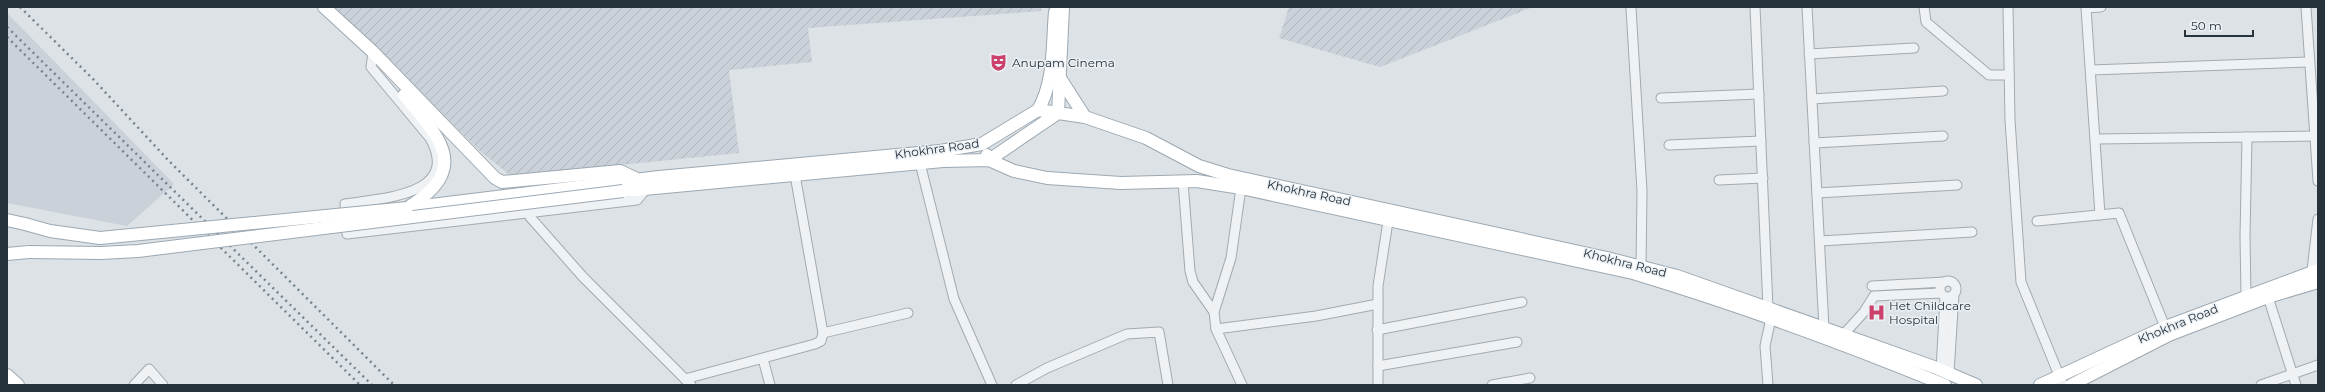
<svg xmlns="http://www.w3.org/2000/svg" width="2325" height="392" font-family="Montserrat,sans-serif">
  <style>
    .built { fill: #cad1d8 }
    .industrial { fill: url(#industrial-furrows) }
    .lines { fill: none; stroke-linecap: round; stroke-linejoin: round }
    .minor-casing { stroke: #a2aab0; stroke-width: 11 }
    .major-casing { stroke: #9ca8b2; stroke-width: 14 }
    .minor { stroke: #eff2f5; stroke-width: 9 }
    .major { stroke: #fff; stroke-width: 12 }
    .rail { stroke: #76848f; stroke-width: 2.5; stroke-dasharray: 2 4; stroke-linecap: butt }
    .major-bridge-casing { stroke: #9ca8b2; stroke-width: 14; stroke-linecap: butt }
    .major-bridge { stroke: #fff; stroke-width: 12 }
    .labels { text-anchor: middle; stroke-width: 3; stroke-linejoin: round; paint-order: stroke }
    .poi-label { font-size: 12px; fill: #26323c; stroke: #ebf0f4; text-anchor: start }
    .street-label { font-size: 12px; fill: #26323c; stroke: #ebf0f4 }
  </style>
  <defs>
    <pattern id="industrial-furrows" width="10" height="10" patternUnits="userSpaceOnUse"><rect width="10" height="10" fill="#cad1d8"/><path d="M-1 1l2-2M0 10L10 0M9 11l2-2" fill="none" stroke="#adb4ba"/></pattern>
  </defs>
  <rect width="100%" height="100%" fill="#dce2e6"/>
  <!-- built -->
  <polygon class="built" points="7,13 174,184 127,226 7,203"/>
  <!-- industrial -->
  <g class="industrial">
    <polygon points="334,7 1041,7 1041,11 808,28 812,62 729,70 739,153 511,176 480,151"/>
    <polygon points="1289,7 1533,7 1380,67 1279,38"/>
  </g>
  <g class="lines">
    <defs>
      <g id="minor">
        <polyline points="1755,7 1768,308"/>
        <polyline points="1807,7 1824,328"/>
        <polyline points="1924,7 1926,22 1989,75 2009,75"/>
        <polyline points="2008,7 2010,120 2021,282 2063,385"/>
        <polyline points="2306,7 2318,181"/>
        <polyline points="1631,8 1642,191 1641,267"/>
        <path d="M373 52 371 67 430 138C462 196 381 198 345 204L347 234 637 200 647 188"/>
        <polyline points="1809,54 1914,48"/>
        <polyline points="2091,70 2308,62"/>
        <polyline points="1661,98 1759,94"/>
        <polyline points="1812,99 1943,91"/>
        <polyline points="2097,139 2318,136"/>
        <polyline points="1814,143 1943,136"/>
        <polyline points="1669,145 1761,141"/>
        <polyline points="920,163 954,299 992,385"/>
        <polyline points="1719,180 1763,178"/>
        <polyline points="1183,182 1190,271 1193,282 1214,312"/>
        <polyline points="1817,193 1957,185"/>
        <polyline points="2100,215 2086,8 2101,7"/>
        <polyline points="530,217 583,277 691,385"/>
        <polyline points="2037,221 2119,213 2165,327"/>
        <polyline points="1820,241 1972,232"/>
        <polyline points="2313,277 2312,270 2318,219"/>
        <circle cx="1948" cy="289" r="8"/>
        <polyline points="1872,286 1945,282"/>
        <polyline points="2246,296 2245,236 2247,137"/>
        <polyline points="2268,297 2296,385"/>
        <polyline points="1216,329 1214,312 1231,258 1241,188"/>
        <polyline points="1377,330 1522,302"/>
        <polyline points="823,333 908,313"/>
        <polyline points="1844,334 1864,312 1874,296 1941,293"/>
        <polyline points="763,359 770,385"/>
        <polyline points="1378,366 1517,342"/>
        <polyline points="1941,370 1945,297"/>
        <polyline points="1949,373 1954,294"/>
        <polyline points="685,379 815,344 821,341 823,333 795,175"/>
        <polyline points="134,385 149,369 163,385"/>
        <polyline points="1016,385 1047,368 1127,334 1159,332 1168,385"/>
        <polyline points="1242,385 1216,329 1316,316 1378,304"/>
        <polyline points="1378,385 1378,286 1389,215"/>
        <polyline points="1492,385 1530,378"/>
        <polyline points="1768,385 1765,346 1771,318"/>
        <polyline points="2261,385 2318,365"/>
      </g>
      <g id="major">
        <polyline points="324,7 373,52 495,178 502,182 620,171 639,180"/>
        <polyline points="1060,78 1085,117"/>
        <path d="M404 95C438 136 472 168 410 206"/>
        <path d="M1038 110C1055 81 1052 44 1055 12"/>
        <polyline points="987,155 989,160 1058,113 1063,7"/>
        <path d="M623 191 943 161 989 160 1014 171 1047 178 1121 183 1197 181 1241 188 1633 273C1739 305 1843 343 1945 385"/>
        <polyline points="407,208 659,177 940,151 982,144 1038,110 1085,117 1146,138 1199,166 1228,175 1607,258 1677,276 1934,367 1976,385"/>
        <polyline points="7,220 25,224"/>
        <polyline points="7,254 29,252"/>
        <polyline points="7,375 18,385"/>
        <polyline points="2040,385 2165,327 2318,270"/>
        <polyline points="2071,385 2169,335 2268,297 2318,282"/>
      </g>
    </defs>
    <!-- minor casing -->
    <use href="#minor" class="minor-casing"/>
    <!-- major casing -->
    <use href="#major" class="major-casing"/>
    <!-- minor -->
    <use href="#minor" class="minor"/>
    <!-- major -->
    <use href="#major" class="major"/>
    <!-- rail -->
    <g class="rail">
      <polyline points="20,7 93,79 169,161 394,385"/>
      <polyline points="7,27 372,385"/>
      <polyline points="7,37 360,385"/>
    </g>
    <defs>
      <g id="major-bridge">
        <polyline points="25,224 50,231 100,238 407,208"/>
        <polyline points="29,252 101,253 138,251 623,191"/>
      </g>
    </defs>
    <!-- major-bridge casing -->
    <use href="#major-bridge" class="major-bridge-casing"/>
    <!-- major-bridge -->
    <use href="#major-bridge" class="major-bridge"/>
  </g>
  <!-- icons -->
  <defs>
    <symbol id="theatre-bare" viewBox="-9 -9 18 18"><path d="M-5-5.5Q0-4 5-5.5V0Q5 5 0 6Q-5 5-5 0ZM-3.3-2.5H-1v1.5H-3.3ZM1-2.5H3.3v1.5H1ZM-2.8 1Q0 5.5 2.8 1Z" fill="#cc416c" stroke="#ebf0f4" stroke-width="2.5" paint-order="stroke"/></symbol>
    <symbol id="hospital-bare" viewBox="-9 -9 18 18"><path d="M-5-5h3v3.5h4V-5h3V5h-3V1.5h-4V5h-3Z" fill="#cc416c" stroke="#ebf0f4" stroke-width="2.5" paint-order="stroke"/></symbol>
  </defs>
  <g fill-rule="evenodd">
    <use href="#theatre-bare" x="986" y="50" width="25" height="25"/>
    <use href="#hospital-bare" x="1864" y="300" width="25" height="25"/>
  </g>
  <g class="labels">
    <!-- poi labels -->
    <g class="poi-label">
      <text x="1012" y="67">Anupam Cinema</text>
      <text x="1889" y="310">Het Childcare<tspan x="1889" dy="14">Hospital</tspan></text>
    </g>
    <!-- street labels -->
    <g class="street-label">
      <text transform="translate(937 149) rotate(-8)" y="4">Khokhra Road</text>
      <text transform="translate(1309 193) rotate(12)" y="4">Khokhra Road</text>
      <text transform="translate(1625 263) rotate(14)" y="4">Khokhra Road</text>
      <text transform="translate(2178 324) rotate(-22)" y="4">Khokhra Road</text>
    </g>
  </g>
  <!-- border -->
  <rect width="2325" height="392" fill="none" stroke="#26323c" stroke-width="16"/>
  <!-- scale -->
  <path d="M2185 30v6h68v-6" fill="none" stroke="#26323c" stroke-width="2"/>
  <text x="2191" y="30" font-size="12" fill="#26323c" stroke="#ebf0f4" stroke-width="3" paint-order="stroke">50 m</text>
</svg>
